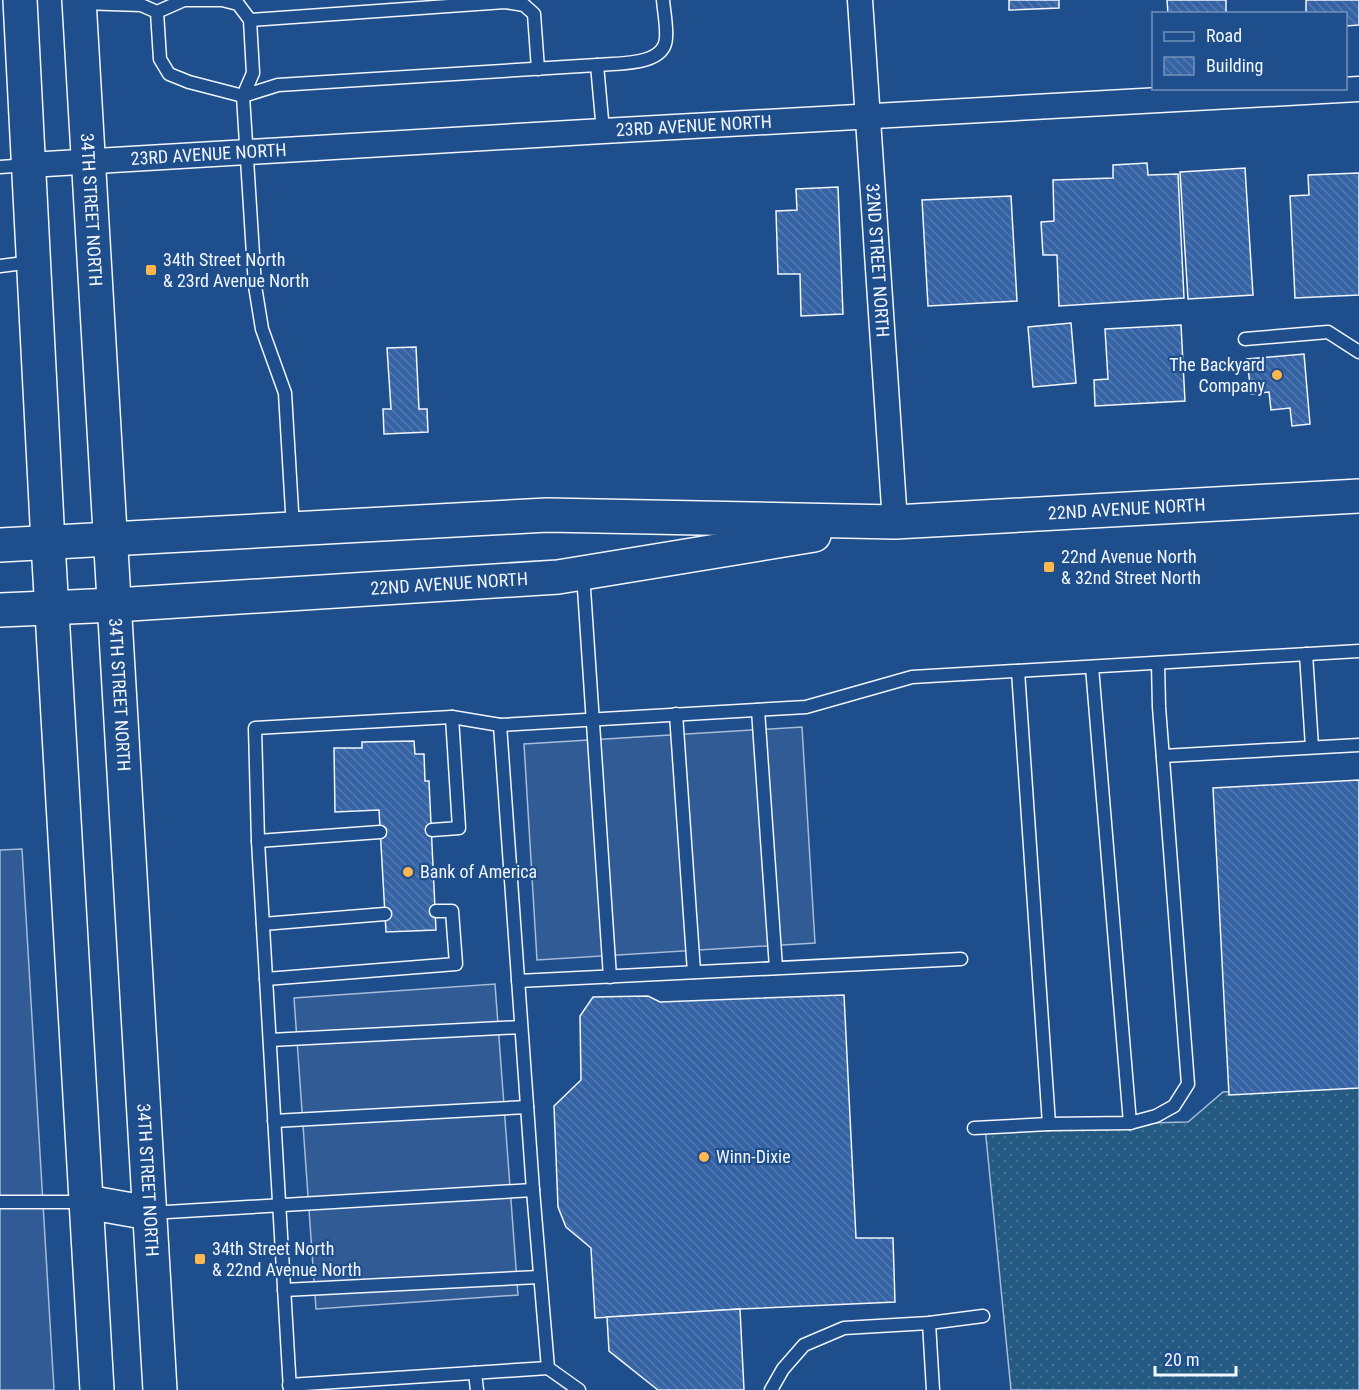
<svg xmlns="http://www.w3.org/2000/svg" width="1359" height="1390" font-family="'Roboto Condensed',sans-serif">
  <style>
    .grass { fill: url(#grass-dots); stroke: #a8bbd7; stroke-width: 1.5 }
    .parking { fill: #305b95; stroke: #a8bbd7; stroke-width: 1.5 }
    .building { fill: url(#building-back-hatch); stroke: #f2f6ff; stroke-width: 1.5 }
    .lines { fill: none; stroke-linecap: round; stroke-linejoin: round }
    .lane-casing { stroke: #f2f6ff; stroke-width: 15 }
    .street-casing { stroke: #f2f6ff; stroke-width: 27 }
    .secondary-casing { stroke: #f2f6ff; stroke-width: 36 }
    .highway-casing { stroke: #f2f6ff; stroke-width: 36 }
    .lane { stroke: #1f4e8c; stroke-width: 12 }
    .street { stroke: #1f4e8c; stroke-width: 24 }
    .secondary { stroke: #1f4e8c; stroke-width: 33 }
    .highway { stroke: #1f4e8c; stroke-width: 33 }
    .poi-dot { fill: #ffb74d; stroke: #1f4e8c; stroke-width: 2 }
    .labels { text-anchor: middle; stroke-width: 4.5; stroke-linejoin: round; paint-order: stroke }
    .street-label { font-size: 18px; fill: #f2f6ff; stroke: #1f4e8c }
    .poi-label { font-size: 18px; fill: #f2f6ff; stroke: #1f4e8c; text-anchor: start }
  </style>
  <defs>
    <pattern id="grass-dots" width="8" height="8" patternUnits="userSpaceOnUse" patternTransform="scale(1.5)"><rect width="8" height="8" fill="#245a82"/><path d="M2 2h.1M6 6h.1" fill="none" stroke="#447295" stroke-width="1.8" stroke-linecap="round"/></pattern>
    <pattern id="building-back-hatch" width="6" height="6" patternUnits="userSpaceOnUse" patternTransform="scale(1.5)"><rect width="6" height="6" fill="#3563a3"/><path d="M-1 5l2 2M0 0l6 6M5-1l2 2" fill="none" stroke="#537ab1"/></pattern>
  </defs>
  <rect width="100%" height="100%" fill="#1f4e8c"/>
  <!-- grass -->
  <polygon class="grass" points="1359,1085 1359,1390 1011,1390 985,1127 1188,1122 1223,1092"/>
  <!-- parking -->
  <g class="parking">
    <polygon points="802,727 815,943 537,960 524,744"/>
    <polygon points="22,849 54,1390 0,1390 0,850"/>
    <polygon points="495,984 518,1295 316,1309 294,998"/>
  </g>
  <!-- building -->
  <g class="building">
    <polygon points="1009,0 1059,0 1059,8 1009,10"/>
    <polygon points="1167,0 1226,0 1226,14 1168,14"/>
    <polygon points="1306,0 1359,0 1359,25 1346,26 1346,14 1306,14"/>
    <polygon points="1147,163 1148,175 1178,174 1184,298 1059,306 1057,255 1043,255 1041,222 1054,221 1053,180 1113,178 1113,165"/>
    <polygon points="1245,168 1253,295 1188,299 1180,172"/>
    <polygon points="1359,173 1359,295 1295,298 1290,196 1309,195 1308,175"/>
    <polygon points="838,187 843,314 801,316 800,274 778,274 776,211 797,210 796,189"/>
    <polygon points="1011,196 1017,301 928,306 922,200"/>
    <polygon points="1071,323 1076,383 1033,387 1028,327"/>
    <polygon points="1181,325 1185,401 1095,406 1094,380 1108,379 1105,329"/>
    <polygon points="416,347 419,409 427,409 428,432 384,434 383,409 391,409 387,348"/>
    <polygon points="1304,354 1310,424 1292,426 1290,408 1271,410 1269,392 1251,394 1247,359"/>
    <polygon points="414,741 415,754 424,754 425,781 429,781 436,930 386,932 379,810 335,812 334,748 362,748 362,742"/>
    <polygon points="1359,780 1359,1088 1229,1095 1213,788"/>
    <polygon points="844,995 856,1238 893,1238 895,1302 740,1309 595,1318 591,1248 566,1227 558,1207 554,1106 581,1080 580,1016 593,997 648,996 660,1002"/>
    <polygon points="740,1309 744,1390 658,1390 609,1351 607,1317"/>
  </g>
  <g class="lines">
    <defs>
      <g id="lane">
        <polyline points="81,3 141,5 157,12 160,59 169,74 189,82 243,96 253,73 250,20 238,4 222,0 184,0 157,12"/>
        <polyline points="250,20 505,2 524,5 534,14 538,69"/>
        <polyline points="597,65 603,131"/>
        <polyline points="0,167 28,165"/>
        <polyline points="0,266 32,262"/>
        <polyline points="1245,339 1328,332 1359,352"/>
        <path d="M293 528 285 393 262 329 255 286 243 96 278 85 597 65C618 63 665 66 666 38 667 26 664 12 663 0"/>
        <polyline points="583,574 610,977"/>
        <polyline points="1306,654 1312,747"/>
        <polyline points="1092,667 1130,1123"/>
        <polyline points="1018,671 1049,1124"/>
        <polyline points="758,710 776,968"/>
        <polyline points="676,714 694,972"/>
        <polyline points="500,725 533,1190"/>
        <polyline points="1163,756 1359,745"/>
        <polyline points="432,830 459,828 452,717"/>
        <polyline points="258,841 380,832"/>
        <polyline points="263,924 385,914"/>
        <polyline points="266,979 456,964 452,911 436,911"/>
        <polyline points="518,981 961,959"/>
        <polyline points="270,1040 521,1027"/>
        <polyline points="274,1121 527,1107"/>
        <polyline points="974,1128 1049,1124 1130,1123 1156,1116 1174,1106 1188,1084 1159,707 1158,663"/>
        <polyline points="0,1202 85,1202"/>
        <polyline points="150,1213 533,1190 548,1368 579,1390"/>
        <polyline points="284,1290 539,1277"/>
        <polyline points="929,1323 933,1390"/>
        <polyline points="475,1373 477,1390"/>
        <polyline points="289,1385 548,1368"/>
        <polyline points="290,1390 258,841 255,728 452,717 500,725 806,707 912,677 1359,651"/>
        <polyline points="771,1390 783,1369 804,1345 844,1328 929,1323 983,1316"/>
      </g>
      <g id="street">
        <path id="s1" d="M860 0 895 522"/>
        <path id="s2" d="M29 165 603 131 1359 89"/>
      </g>
      <g id="secondary">
        <path id="s3" d="M0 545 547 515 895 522 1359 496"/>
        <path id="s4" d="M0 610 115 605 558 577 814 535"/>
      </g>
      <g id="highway">
        <polyline points="20,0 48,543 97,1390"/>
        <path id="s5" d="M79 0 160 1390"/>
        <polyline points="87,1202 149,1213"/>
      </g>
    </defs>
    <!-- lane casing -->
    <use href="#lane" class="lane-casing"/>
    <!-- street casing -->
    <use href="#street" class="street-casing"/>
    <!-- secondary casing -->
    <use href="#secondary" class="secondary-casing"/>
    <!-- highway casing -->
    <use href="#highway" class="highway-casing"/>
    <!-- lane -->
    <use href="#lane" class="lane"/>
    <!-- street -->
    <use href="#street" class="street"/>
    <!-- secondary -->
    <use href="#secondary" class="secondary"/>
    <!-- highway -->
    <use href="#highway" class="highway"/>
  </g>
  <!-- markers -->
  <g class="poi-dot">
    <rect x="145" y="264" width="12" height="12" rx="3"/>
    <circle cx="1277" cy="375" r="6"/>
    <rect x="1043" y="561" width="12" height="12" rx="3"/>
    <circle cx="408" cy="872" r="6"/>
    <circle cx="704" cy="1157" r="6"/>
    <rect x="194" y="1253" width="12" height="12" rx="3"/>
  </g>
  <g class="labels">
    <!-- street labels -->
    <g class="street-label">
      <text dy="6" stroke="none"><textPath href="#s2" startOffset="666">23RD AVENUE NORTH</textPath></text>
      <text dy="6" stroke="none"><textPath href="#s2" startOffset="180">23RD AVENUE NORTH</textPath></text>
      <text dy="6" stroke="none"><textPath href="#s5" startOffset="210">34TH STREET NORTH</textPath></text>
      <text dy="6" stroke="none"><textPath href="#s1" startOffset="261">32ND STREET NORTH</textPath></text>
      <text dy="6" stroke="none"><textPath href="#s3" startOffset="1128">22ND AVENUE NORTH</textPath></text>
      <text dy="6" stroke="none"><textPath href="#s4" startOffset="450">22ND AVENUE NORTH</textPath></text>
      <text dy="6" stroke="none"><textPath href="#s5" startOffset="696">34TH STREET NORTH</textPath></text>
      <text dy="6" stroke="none"><textPath href="#s5" startOffset="1182">34TH STREET NORTH</textPath></text>
    </g>
    <!-- poi labels -->
    <g class="poi-label">
      <text x="163" y="266">34th Street North<tspan x="163" dy="21">&amp; 23rd Avenue North</tspan></text>
      <text x="1265" y="371" text-anchor="end">The Backyard<tspan x="1265" dy="21">Company</tspan></text>
      <text x="1061" y="563">22nd Avenue North<tspan x="1061" dy="21">&amp; 32nd Street North</tspan></text>
      <text x="420" y="878">Bank of America</text>
      <text x="716" y="1163">Winn-Dixie</text>
      <text x="212" y="1255">34th Street North<tspan x="212" dy="21">&amp; 22nd Avenue North</tspan></text>
    </g>
  </g>
  <!-- legend -->
  <rect x="1152" y="12" width="195" height="78" fill="#1f4e8c" stroke="#7391ba" stroke-width="1.5"/>
  <rect x="1164" y="32" width="30" height="9" fill="#1f4e8c" stroke="#7391ba" stroke-width="1.5"/>
  <text x="1206" y="42" font-size="18" fill="#f2f6ff">Road</text>
  <rect x="1164" y="57" width="30" height="18" fill="url(#building-back-hatch)" stroke="#7391ba" stroke-width="1.5"/>
  <text x="1206" y="72" font-size="18" fill="#f2f6ff">Building</text>
  <!-- scale -->
  <path d="M1155 1366v9h81v-9" fill="none" stroke="#f2f6ff" stroke-width="3"/>
  <text x="1164" y="1366" font-size="18" fill="#f2f6ff" stroke="#1f4e8c" stroke-width="4.5" paint-order="stroke">20 m</text>
</svg>
